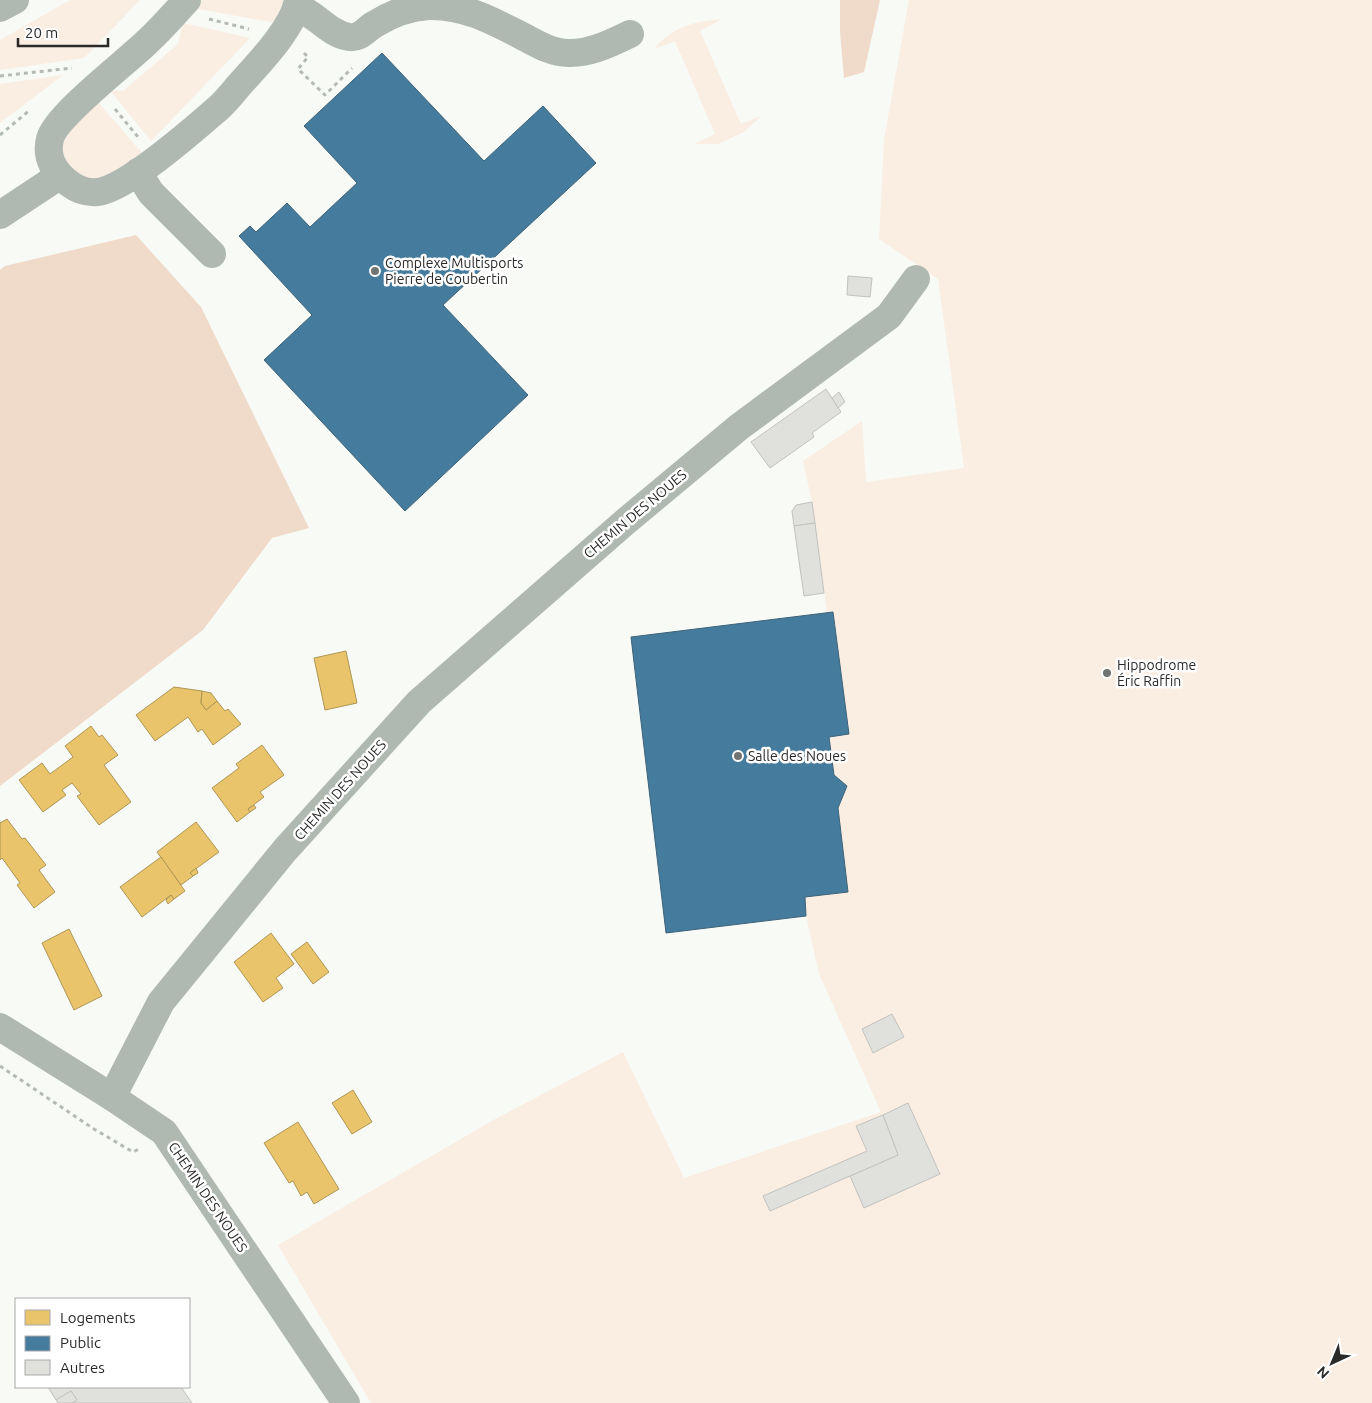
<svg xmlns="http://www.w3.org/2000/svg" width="1372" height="1403" font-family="Ubuntu,sans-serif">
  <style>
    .green { fill: #faede2 }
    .forest { fill: #f0dbca }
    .homes { fill: #e9c46a; stroke: #af9656 }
    .public { fill: #457b9d; stroke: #3d637a }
    .building { fill: #e0e1dd; stroke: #c2c2bf }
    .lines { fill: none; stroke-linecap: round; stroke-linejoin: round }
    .path { stroke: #b4bbb5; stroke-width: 3; stroke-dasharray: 4 4; stroke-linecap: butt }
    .minor { stroke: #afb9b1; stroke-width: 28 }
    .poi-dot { fill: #717370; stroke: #fff; stroke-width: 2 }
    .labels { text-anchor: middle; stroke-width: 5; stroke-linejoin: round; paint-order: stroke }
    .poi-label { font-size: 14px; fill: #292a28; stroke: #fff; text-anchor: start }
    .street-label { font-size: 14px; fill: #292a28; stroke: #fff }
  </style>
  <rect width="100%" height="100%" fill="#f8faf5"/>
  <!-- green -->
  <g class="green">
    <polygon points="70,0 140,0 84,58 0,70 0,40"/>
    <polygon points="201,0 287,0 276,23 193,8"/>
    <polygon points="909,0 1372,0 1372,1403 371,1403 278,1245 497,1118 623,1052 684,1178 881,1112 819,974 806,916 805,897 848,891 838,808 847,786 834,775 829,737 849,733 833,612 827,613 812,502 803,461 862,421 866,482 964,468 938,279 879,239 884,140"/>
    <path d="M722 19 700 31 741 124 761 116 744 132 718 144H694L715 134 675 41 654 49C672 27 695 21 722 19Z"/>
    <polygon points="183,23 250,38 151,141 110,90 123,91 178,44"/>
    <polygon points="63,75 0,123 0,84"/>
    <polygon points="97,101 142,153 105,182 90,182 64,164 60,147 66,131"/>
  </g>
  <!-- forest -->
  <g class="forest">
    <polygon points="840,0 880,0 864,72 844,78 840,32"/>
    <polygon points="136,235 201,307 309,528 272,538 203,630 0,786 0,270 5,266"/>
  </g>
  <!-- homes -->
  <g class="homes">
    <polygon points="346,651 357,703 325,710 314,658"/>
    <polygon points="174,687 202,691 201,703 206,710 217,701 225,711 228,709 241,724 213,745 202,729 198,732 188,717 155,741 136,715"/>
    <polygon points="202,691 211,693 217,701 206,710 201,703"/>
    <polygon points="91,726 99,737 102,735 118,755 104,765 131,802 99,825 77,796 81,794 72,783 62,790 66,795 43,812 19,780 42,763 50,774 73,757 65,746"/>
    <polygon points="262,745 284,775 260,792 264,797 248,809 250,812 237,822 212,788 239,768 236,764"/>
    <polygon points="254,805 256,808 250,812 248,809"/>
    <polygon points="7,819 22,839 25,838 46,865 39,870 55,892 34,908 17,885 20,883 2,858 0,860 0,823"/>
    <polygon points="196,822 219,852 190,873 193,876 181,885 157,852"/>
    <polygon points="161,857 185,891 174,899 171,895 142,917 120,887"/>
    <polygon points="196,868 198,873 193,876 190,873"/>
    <polygon points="171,895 174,899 168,904 166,900"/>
    <polygon points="69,929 102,996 74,1010 42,943"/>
    <polygon points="271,933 294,964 276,978 283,988 263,1002 234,962"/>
    <polygon points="307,942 329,972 313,984 291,954"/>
    <polygon points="353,1090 372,1122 352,1134 332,1103"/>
    <polygon points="298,1122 339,1189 314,1204 307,1192 301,1196 293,1181 289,1183 264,1143"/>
  </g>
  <!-- public -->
  <g class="public">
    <polygon points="382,53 484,161 543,106 596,163 443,305 528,395 405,511 264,360 312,315 239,236 250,226 256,232 287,203 310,227 357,183 304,126"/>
    <polygon points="833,612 849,734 829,737 834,775 847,786 838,808 848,892 805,897 806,916 666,933 631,637"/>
  </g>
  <!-- building -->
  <g class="building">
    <polygon points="848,276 872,278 870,297 847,295"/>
    <polygon points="826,389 841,412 812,433 814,437 770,468 751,442"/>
    <polygon points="839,392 845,402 838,408 832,398"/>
    <polygon points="812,502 815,523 794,526 792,511 796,505"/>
    <polygon points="815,523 824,593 804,596 794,526"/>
    <polygon points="892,1014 904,1037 873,1053 862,1029"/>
    <polygon points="908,1103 940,1174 864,1208 850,1176 898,1155 883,1115"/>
    <polygon points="883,1115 898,1155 770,1211 763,1196 867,1151 856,1126"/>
    <polygon points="48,1387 181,1387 192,1403 72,1403 77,1400 71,1391 56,1400"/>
    <polygon points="71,1391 77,1400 72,1403 58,1403 56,1400"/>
  </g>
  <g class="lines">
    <!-- path -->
    <g class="path">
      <polyline points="209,19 249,29"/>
      <polyline points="304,53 308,57 298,69 325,95 352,68"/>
      <polyline points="0,76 72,68"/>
      <polyline points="115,109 138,137"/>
      <polyline points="0,135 30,110"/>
      <polyline points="0,1066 94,1129 133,1152 139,1149"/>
    </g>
    <!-- minor -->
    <g class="minor">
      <path d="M187 0C174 14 162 28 148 41 128 61 55 116 50 139 45 158 55 173 70 184 78 190 88 193 98 192 127 188 192 131 215 111 225 103 233 92 241 83 259 63 294 27 298 0"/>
      <path d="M297 7C316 14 329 34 349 37 360 39 366 29 375 24 391 14 411 7 429 6 465 5 495 22 526 38 539 45 553 53 568 53 590 54 611 43 630 34"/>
      <polyline points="0,8 15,0"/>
      <polyline points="138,172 151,193 212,254"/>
      <polyline points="0,215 59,176"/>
      <polyline points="0,1027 112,1097"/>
      <polyline points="346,1403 164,1132 112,1097 161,1002 285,850 419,702 625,522 739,427 889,316 916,279"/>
    </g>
  </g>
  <!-- markers -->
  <g class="poi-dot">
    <circle cx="375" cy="271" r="5"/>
    <circle cx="1107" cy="673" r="5"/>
    <circle cx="738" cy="756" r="5"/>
  </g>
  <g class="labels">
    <!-- poi labels -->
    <g class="poi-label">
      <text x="385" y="268">Complexe Multisports<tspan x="385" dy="16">Pierre de Coubertin</tspan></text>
      <text x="1117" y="670">Hippodrome<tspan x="1117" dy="16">Éric Raffin</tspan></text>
      <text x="748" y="761">Salle des Noues</text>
    </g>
    <!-- street labels -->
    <g class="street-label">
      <text transform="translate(635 514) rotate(-40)" y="5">CHEMIN DES NOUES</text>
      <text transform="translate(340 790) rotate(-48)" y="5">CHEMIN DES NOUES</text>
      <text transform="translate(208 1197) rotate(56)" y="5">CHEMIN DES NOUES</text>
    </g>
  </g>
  <!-- legend -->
  <rect x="15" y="1298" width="175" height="90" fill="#ffffff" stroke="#a9aaa9"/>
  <rect x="25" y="1310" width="25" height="15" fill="#e9c46a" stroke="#a9aaa9"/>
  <text x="60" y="1323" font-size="15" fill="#292a28">Logements</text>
  <rect x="25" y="1336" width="25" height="15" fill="#457b9d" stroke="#a9aaa9"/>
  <text x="60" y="1348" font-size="15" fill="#292a28">Public</text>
  <rect x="25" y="1360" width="25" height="15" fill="#e0e1dd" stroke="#a9aaa9"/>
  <text x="60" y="1373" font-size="15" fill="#292a28">Autres</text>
  <!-- north arrow -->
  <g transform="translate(1332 1363) rotate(224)" stroke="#ffffff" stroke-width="4" paint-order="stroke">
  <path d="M0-4L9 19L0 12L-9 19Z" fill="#292a28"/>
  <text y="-8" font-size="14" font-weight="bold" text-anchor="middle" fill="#292a28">N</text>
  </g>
  <!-- scale -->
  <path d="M18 38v8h90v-8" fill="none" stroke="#292a28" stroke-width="2.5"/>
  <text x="25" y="38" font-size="15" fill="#292a28" stroke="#ffffff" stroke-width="4" paint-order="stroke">20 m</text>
</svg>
